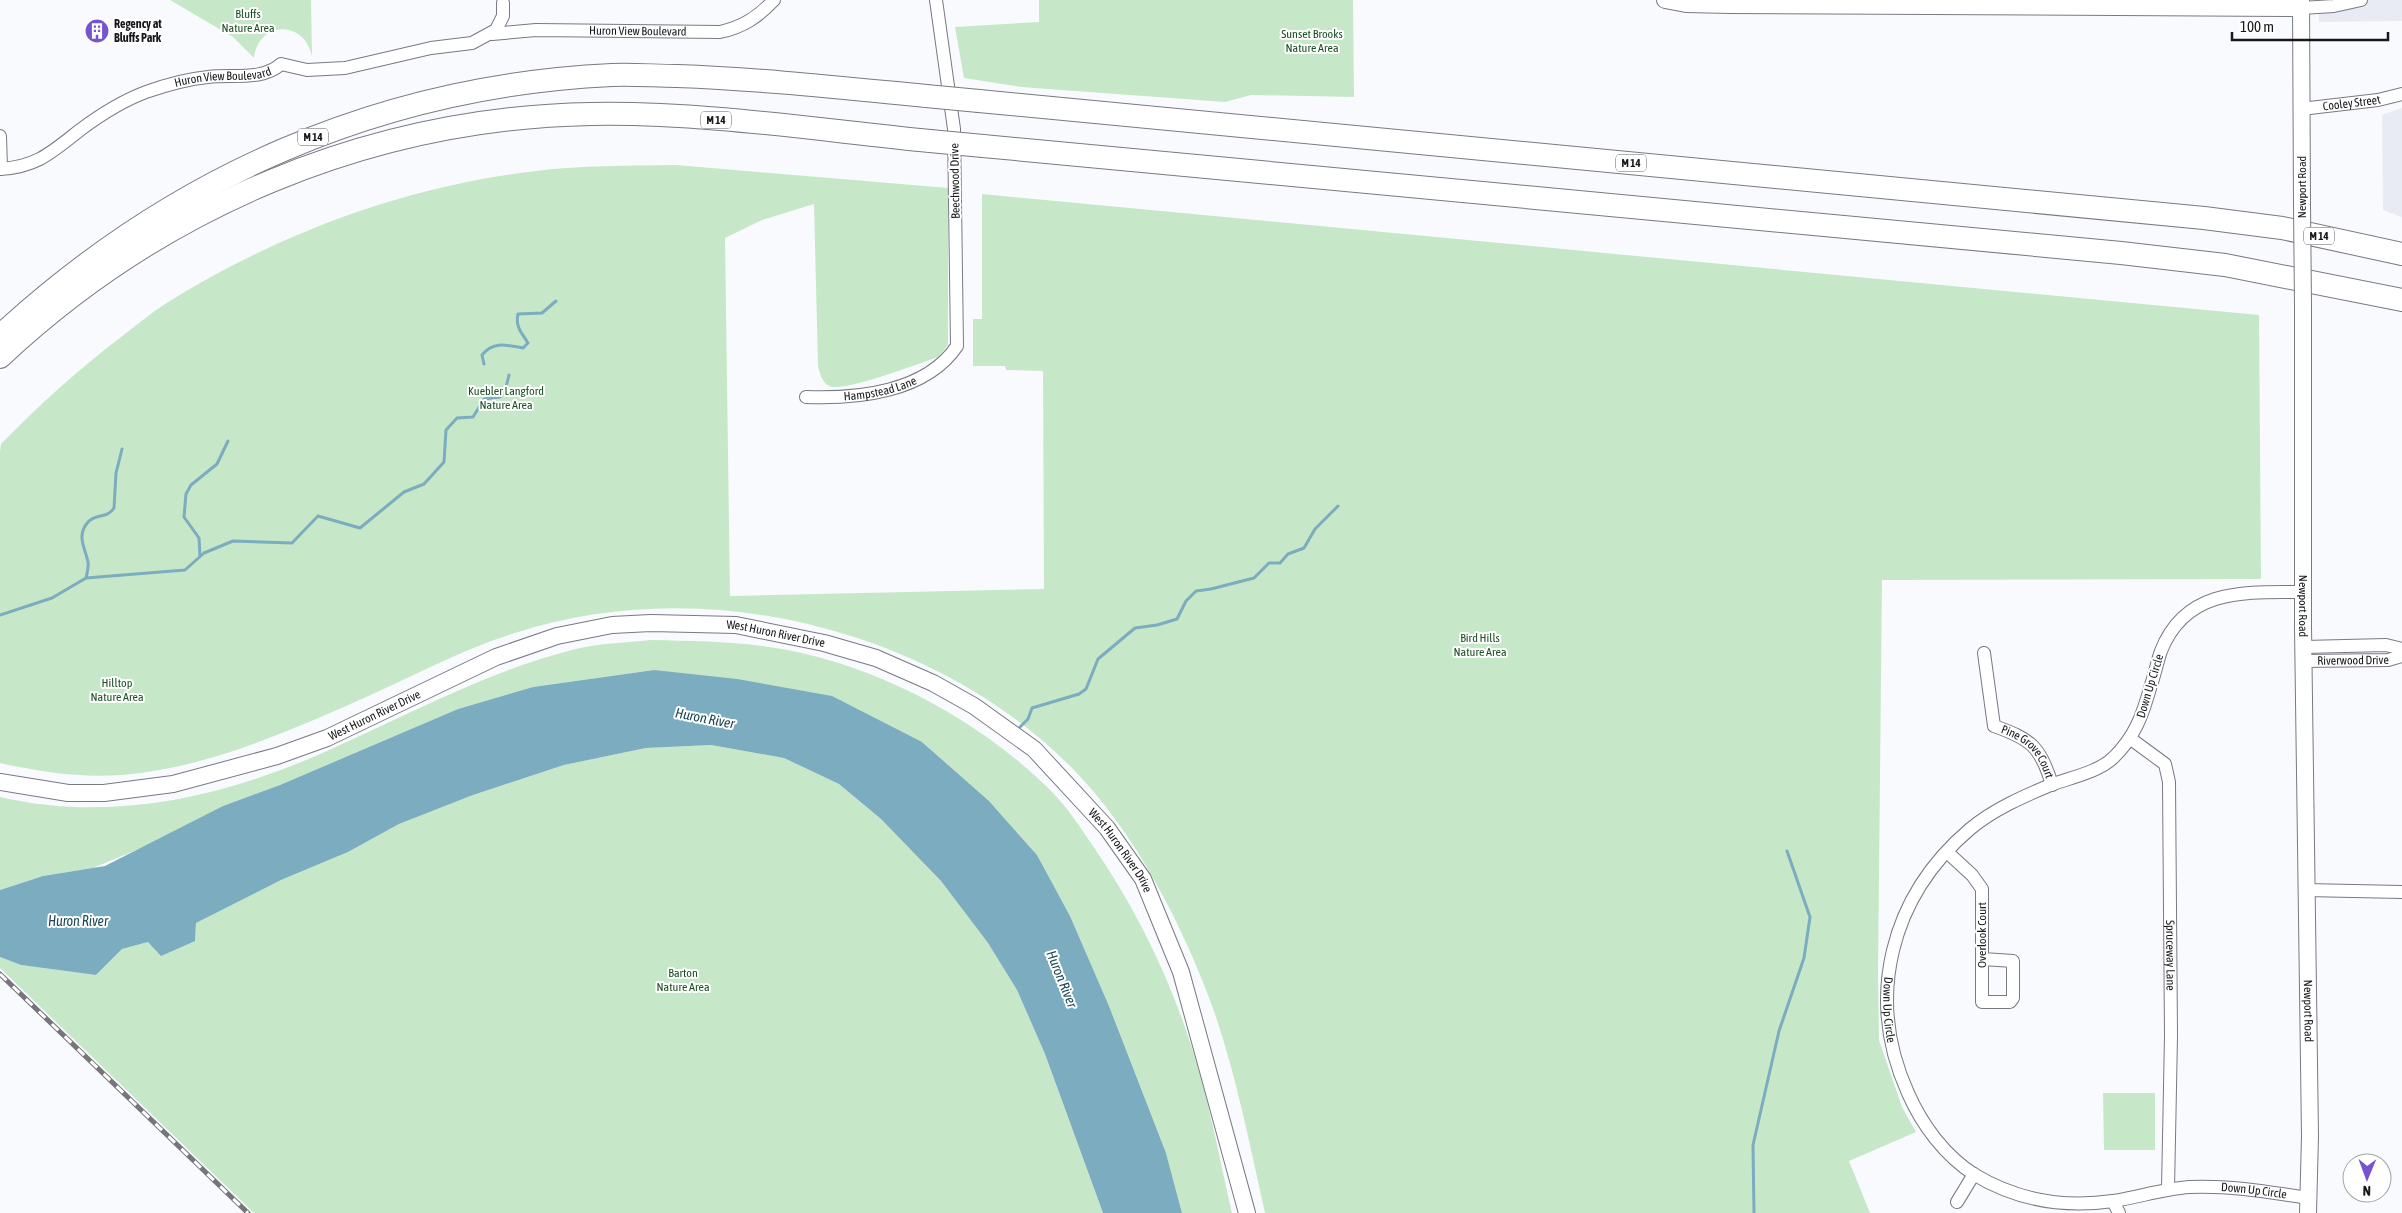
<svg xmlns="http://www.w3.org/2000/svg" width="2402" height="1213" font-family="'Asap Condensed',sans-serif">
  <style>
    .built { fill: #e8eaf4 }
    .green { fill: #c6e8c8 }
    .water { fill: #7bacbf }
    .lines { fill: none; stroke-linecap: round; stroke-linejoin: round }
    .stream { stroke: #7bacbf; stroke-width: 3 }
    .minor-casing { stroke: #787a82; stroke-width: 14 }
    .tertiary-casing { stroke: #787a82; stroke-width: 18 }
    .motorway-casing { stroke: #787a82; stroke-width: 24 }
    .minor { stroke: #fff; stroke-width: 12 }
    .tertiary { stroke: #fff; stroke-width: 16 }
    .motorway { stroke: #fff; stroke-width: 22 }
    .rail-casing { stroke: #76767a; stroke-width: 5 }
    .rail { stroke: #fff; stroke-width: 3; stroke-dasharray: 9; stroke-linecap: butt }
    .tertiary-bridge-casing { stroke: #787a82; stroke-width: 18; stroke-linecap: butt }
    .motorway-bridge-casing { stroke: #787a82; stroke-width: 24; stroke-linecap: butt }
    .tertiary-bridge { stroke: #fff; stroke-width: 16 }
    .motorway-bridge { stroke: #fff; stroke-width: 22 }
    .labels { text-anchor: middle; stroke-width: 4; stroke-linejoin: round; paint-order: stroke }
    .shield { fill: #fff; stroke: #5d5d60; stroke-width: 1 }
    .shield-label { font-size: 11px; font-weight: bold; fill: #18181c }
    .park-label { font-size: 12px; fill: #1a4d22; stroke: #fff }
    .poi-label { font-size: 12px; font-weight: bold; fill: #18181c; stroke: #fff; text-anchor: start }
    .street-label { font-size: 12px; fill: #18181c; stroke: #fff }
    .water-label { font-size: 14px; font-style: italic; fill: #1b4755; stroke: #fff }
  </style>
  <rect width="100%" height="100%" fill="#f9fafe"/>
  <!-- built -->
  <g class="built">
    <polygon points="2318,0 2402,0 2402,21 2319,22"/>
    <polygon points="2402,108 2402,217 2383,210 2382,115"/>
  </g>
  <!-- green -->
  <g class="green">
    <path d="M170 0H311L312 56C304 19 258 21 254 58L233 37Z"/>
    <polygon points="1039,0 1353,0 1354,97 1251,95 1225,102 1021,87 964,78 955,27 1039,22"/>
    <path d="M676 165 948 188V345L938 357C920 363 843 393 829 386 822 382 820 374 818 366L814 204 762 220 725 238 730 596 1044 589 1043 371 1006 370 1005 366H973V319H982V194L2259 315 2261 579 1882 580 1878 972 1879 1040 1902 1107 1916 1132 1849 1161 1870 1213H1265C1250 1146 1237 1079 1215 1014 1185 929 1135 831 1071 767 1003 699 915 652 823 628 722 601 615 601 515 633 463 649 414 676 364 698 287 732 207 768 122 775 81 778 40 772 0 763V452L1 444C40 404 80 368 125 334 138 324 151 313 165 304 277 234 404 186 536 171 582 165 629 166 676 165Z"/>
    <path d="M651 640C690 641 730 641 769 647 870 661 980 719 1052 792 1068 808 1080 827 1093 846 1135 907 1168 974 1191 1045 1209 1099 1219 1157 1232 1213H1182L1166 1153 1109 1006 1070 916 1037 855 989 801 922 742 654 670 533 687 458 709 280 785 223 806 151 844 93 868 43 876 0 890V797C112 823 224 797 327 751 408 715 486 672 572 650 597 643 625 643 651 640Z"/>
    <polygon points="711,745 784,758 839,784 881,819 941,881 988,943 1017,990 1045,1054 1103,1213 254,1213 0,968 0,957 21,965 96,975 122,949 148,942 195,941 196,923 281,880 348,852 399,824 473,795 564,765 646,748"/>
    <polygon points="2103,1093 2155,1093 2155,1150 2104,1150"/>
  </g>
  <!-- water -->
  <polygon class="water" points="654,670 737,679 832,696 922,742 989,801 1037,855 1070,916 1109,1006 1166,1153 1182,1213 1103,1213 1045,1054 1017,990 988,943 941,881 881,819 839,784 784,758 711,745 646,748 564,765 473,795 399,824 348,852 281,880 196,923 195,941 161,956 148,942 122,949 96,975 21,965 0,957 0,890 43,876 105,866 223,806 280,785 458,709 533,687"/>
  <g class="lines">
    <!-- stream -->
    <g class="stream">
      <path d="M484 364 482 355C493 341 507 345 523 348L528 343C522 333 515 327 518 314L542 313 556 301"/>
      <polyline points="200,556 199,538 184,517 186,494 191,485 217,464 228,441"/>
      <path d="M86 578C87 573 89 567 88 562 85 547 76 536 88 522 96 513 107 519 114 508L116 473 122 449"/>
      <polyline points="0,615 52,598 86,578 185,570 204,553 233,541 292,543 318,516 360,528 404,492 424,484 444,462 446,430 457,418 473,417 484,399 500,397 505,391 509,375"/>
      <polyline points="1020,727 1028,719 1032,708 1079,694 1086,689 1098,659 1135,628 1157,625 1177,619 1186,601 1196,591 1211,589 1254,578 1269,563 1280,563 1288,554 1304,548 1315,529 1338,506"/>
      <polyline points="1754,1213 1753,1145 1779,1031 1804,958 1810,917 1787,851"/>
    </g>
    <defs>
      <g id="minor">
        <polyline points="2301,8 2334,6 2361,0"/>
        <path id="s1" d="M492 34 536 30 720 32C743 27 758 17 774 0"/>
        <path id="s2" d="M2301 109 2378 100 2402 94"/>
        <polyline points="0,136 1,169"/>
        <path id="s3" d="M0 169C37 167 52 152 80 130 100 115 122 101 146 92 166 85 187 79 208 77 233 74 262 81 281 64L307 70 345 68 431 48 472 43 496 30 503 16V3"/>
        <path id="s4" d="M806 397C858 399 926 392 957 346L954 129 936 0"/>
        <path id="s5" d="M2303 592C2247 592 2186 587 2161 651 2157 662 2155 674 2151 685 2143 714 2135 737 2113 758 2098 772 2073 777 2053 784 2024 796 1994 809 1970 829 1890 897 1865 998 1908 1093 1922 1125 1945 1156 1975 1175 2017 1200 2065 1208 2113 1201 2139 1197 2163 1189 2189 1187 2229 1185 2269 1192 2308 1198"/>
        <polyline points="2304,647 2386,645 2402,649"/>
        <path id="s6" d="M1984 653 1994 726C2031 739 2041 747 2052 785"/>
        <path id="s7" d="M2303 661 2388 660 2402 656"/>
        <path id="s8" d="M2131 739 2165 764 2169 782 2171 1036 2168 1189"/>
        <polyline points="1947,852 1972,875 1982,889 1982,1002 2010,1002 2013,998 2013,961 1983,959"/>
        <polyline points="2305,890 2402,892"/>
        <polyline points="2113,1201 2119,1213"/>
        <polyline points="1957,1202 1974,1174"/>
      </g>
      <g id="tertiary">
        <polyline points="1665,0 1686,4 1730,5 2301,8"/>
        <polyline points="2301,0 2302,205"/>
        <path id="s9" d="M2303 305V627L2310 1136 2308 1213"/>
        <path id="s10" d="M0 782 68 793H104L173 784 277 756 327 738 496 657 557 636 612 625 651 623 736 625 824 643 876 658 933 683 974 706 1034 749 1107 828 1143 879 1181 972 1247 1213"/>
      </g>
      <g id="motorway">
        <polyline points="979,101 2204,218 2282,228 2402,254"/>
        <polyline points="983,146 2121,253 2225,265 2402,300"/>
        <path d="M0 336C171 178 378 86 612 75 633 74 656 76 677 76 760 79 843 88 926 96"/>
        <path d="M0 357C161 206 370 118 591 114 704 112 818 130 930 141"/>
      </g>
    </defs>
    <!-- minor casing -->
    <use href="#minor" class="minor-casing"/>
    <!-- tertiary casing -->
    <use href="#tertiary" class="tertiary-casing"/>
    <!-- motorway casing -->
    <use href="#motorway" class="motorway-casing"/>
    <!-- minor -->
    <use href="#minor" class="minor"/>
    <!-- tertiary -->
    <use href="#tertiary" class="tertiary"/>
    <!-- motorway -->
    <use href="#motorway" class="motorway"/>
    <defs>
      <polyline id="rail" points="0,974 248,1213"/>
    </defs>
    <!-- rail casing -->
    <use href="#rail" class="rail-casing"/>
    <!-- rail -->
    <use href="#rail" class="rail"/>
    <defs>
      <polyline id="tertiary-bridge" points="2302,205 2303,305"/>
      <g id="motorway-bridge">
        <polyline points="926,96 979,101"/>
        <polyline points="930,141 983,146"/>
      </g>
    </defs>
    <!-- tertiary-bridge casing -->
    <use href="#tertiary-bridge" class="tertiary-bridge-casing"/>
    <!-- motorway-bridge casing -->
    <use href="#motorway-bridge" class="motorway-bridge-casing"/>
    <!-- tertiary-bridge -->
    <use href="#tertiary-bridge" class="tertiary-bridge"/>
    <!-- motorway-bridge -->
    <use href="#motorway-bridge" class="motorway-bridge"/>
  </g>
  <!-- icons -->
  <defs>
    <symbol id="building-disc" viewBox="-11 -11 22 22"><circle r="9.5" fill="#7455cf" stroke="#fff"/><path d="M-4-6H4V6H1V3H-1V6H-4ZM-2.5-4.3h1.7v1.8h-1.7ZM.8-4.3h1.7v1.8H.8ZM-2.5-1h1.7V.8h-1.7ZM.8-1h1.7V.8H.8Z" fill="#fff"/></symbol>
  </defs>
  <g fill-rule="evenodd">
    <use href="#building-disc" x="83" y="17" width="28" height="28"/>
  </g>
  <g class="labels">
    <!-- shield labels -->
    <g class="shield">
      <rect x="701" y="111.5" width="30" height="17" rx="4"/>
      <rect x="298" y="128.5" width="30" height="17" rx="4"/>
      <rect x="1616" y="154.5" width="30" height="17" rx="4"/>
      <rect x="2304" y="227.5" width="30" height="17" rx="4"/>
    </g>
    <g class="shield-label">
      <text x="716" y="124">M 14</text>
      <text x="313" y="141">M 14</text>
      <text x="1631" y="167">M 14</text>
      <text x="2319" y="240">M 14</text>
    </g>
    <!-- park labels -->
    <g class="park-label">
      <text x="248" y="18">Bluffs<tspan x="248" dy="14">Nature Area</tspan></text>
      <text x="1312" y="38">Sunset Brooks<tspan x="1312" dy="14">Nature Area</tspan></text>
      <text x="506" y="395">Kuebler Langford<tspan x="506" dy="14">Nature Area</tspan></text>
      <text x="1480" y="642">Bird Hills<tspan x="1480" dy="14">Nature Area</tspan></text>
      <text x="117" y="687">Hilltop<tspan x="117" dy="14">Nature Area</tspan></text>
      <text x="683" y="977">Barton<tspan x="683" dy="14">Nature Area</tspan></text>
    </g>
    <!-- poi labels -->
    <g class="poi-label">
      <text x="114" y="28">Regency at<tspan x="114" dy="14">Bluffs Park</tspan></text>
    </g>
    <!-- street labels -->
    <g class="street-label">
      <text dy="4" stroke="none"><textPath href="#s1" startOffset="146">Huron View Boulevard</textPath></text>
      <text dy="4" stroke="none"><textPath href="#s3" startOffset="246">Huron View Boulevard</textPath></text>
      <text dy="4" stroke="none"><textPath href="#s2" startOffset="51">Cooley Street</textPath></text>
      <text transform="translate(955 181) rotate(-91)" y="4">Beechwood Drive</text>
      <text transform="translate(2302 187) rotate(-90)" y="4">Newport Road</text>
      <text dy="4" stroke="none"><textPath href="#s4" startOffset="75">Hampstead Lane</textPath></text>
      <text dy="4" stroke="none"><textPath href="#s9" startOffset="301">Newport Road</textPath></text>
      <text dy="4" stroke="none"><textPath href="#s10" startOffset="808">West Huron River Drive</textPath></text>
      <text dy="4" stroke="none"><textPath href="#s7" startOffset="50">Riverwood Drive</textPath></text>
      <text transform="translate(2150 686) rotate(-73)" y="4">Down Up Circle</text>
      <text dy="4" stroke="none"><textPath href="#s10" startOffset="388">West Huron River Drive</textPath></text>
      <text dy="4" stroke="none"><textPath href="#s6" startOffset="118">Pine Grove Court</textPath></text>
      <text dy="4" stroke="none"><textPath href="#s10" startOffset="1228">West Huron River Drive</textPath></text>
      <text transform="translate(1982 935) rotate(-90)" y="4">Overlook Court</text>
      <text dy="4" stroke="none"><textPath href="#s8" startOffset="234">Spruceway Lane</textPath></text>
      <text dy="4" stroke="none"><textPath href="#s5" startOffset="652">Down Up Circle</textPath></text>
      <text dy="4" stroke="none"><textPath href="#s9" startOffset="706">Newport Road</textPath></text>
      <text dy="4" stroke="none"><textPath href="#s5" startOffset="1131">Down Up Circle</textPath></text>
    </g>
    <!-- water labels -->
    <g class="water-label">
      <text transform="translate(705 718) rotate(11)" y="5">Huron River</text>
      <text x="78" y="926">Huron River</text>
      <text transform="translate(1062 979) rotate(68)" y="5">Huron River</text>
    </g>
  </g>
  <!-- north arrow -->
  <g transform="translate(2367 1178) rotate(181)"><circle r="24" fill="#ffffff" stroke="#a3a3a4"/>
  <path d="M0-4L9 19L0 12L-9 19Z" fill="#7455cf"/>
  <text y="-8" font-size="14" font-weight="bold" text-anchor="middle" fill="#18181c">N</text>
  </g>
  <!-- scale -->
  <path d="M2232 32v8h156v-8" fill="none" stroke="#18181c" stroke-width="2.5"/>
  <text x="2240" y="32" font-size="15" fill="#18181c" stroke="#ffffff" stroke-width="4" paint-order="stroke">100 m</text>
</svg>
